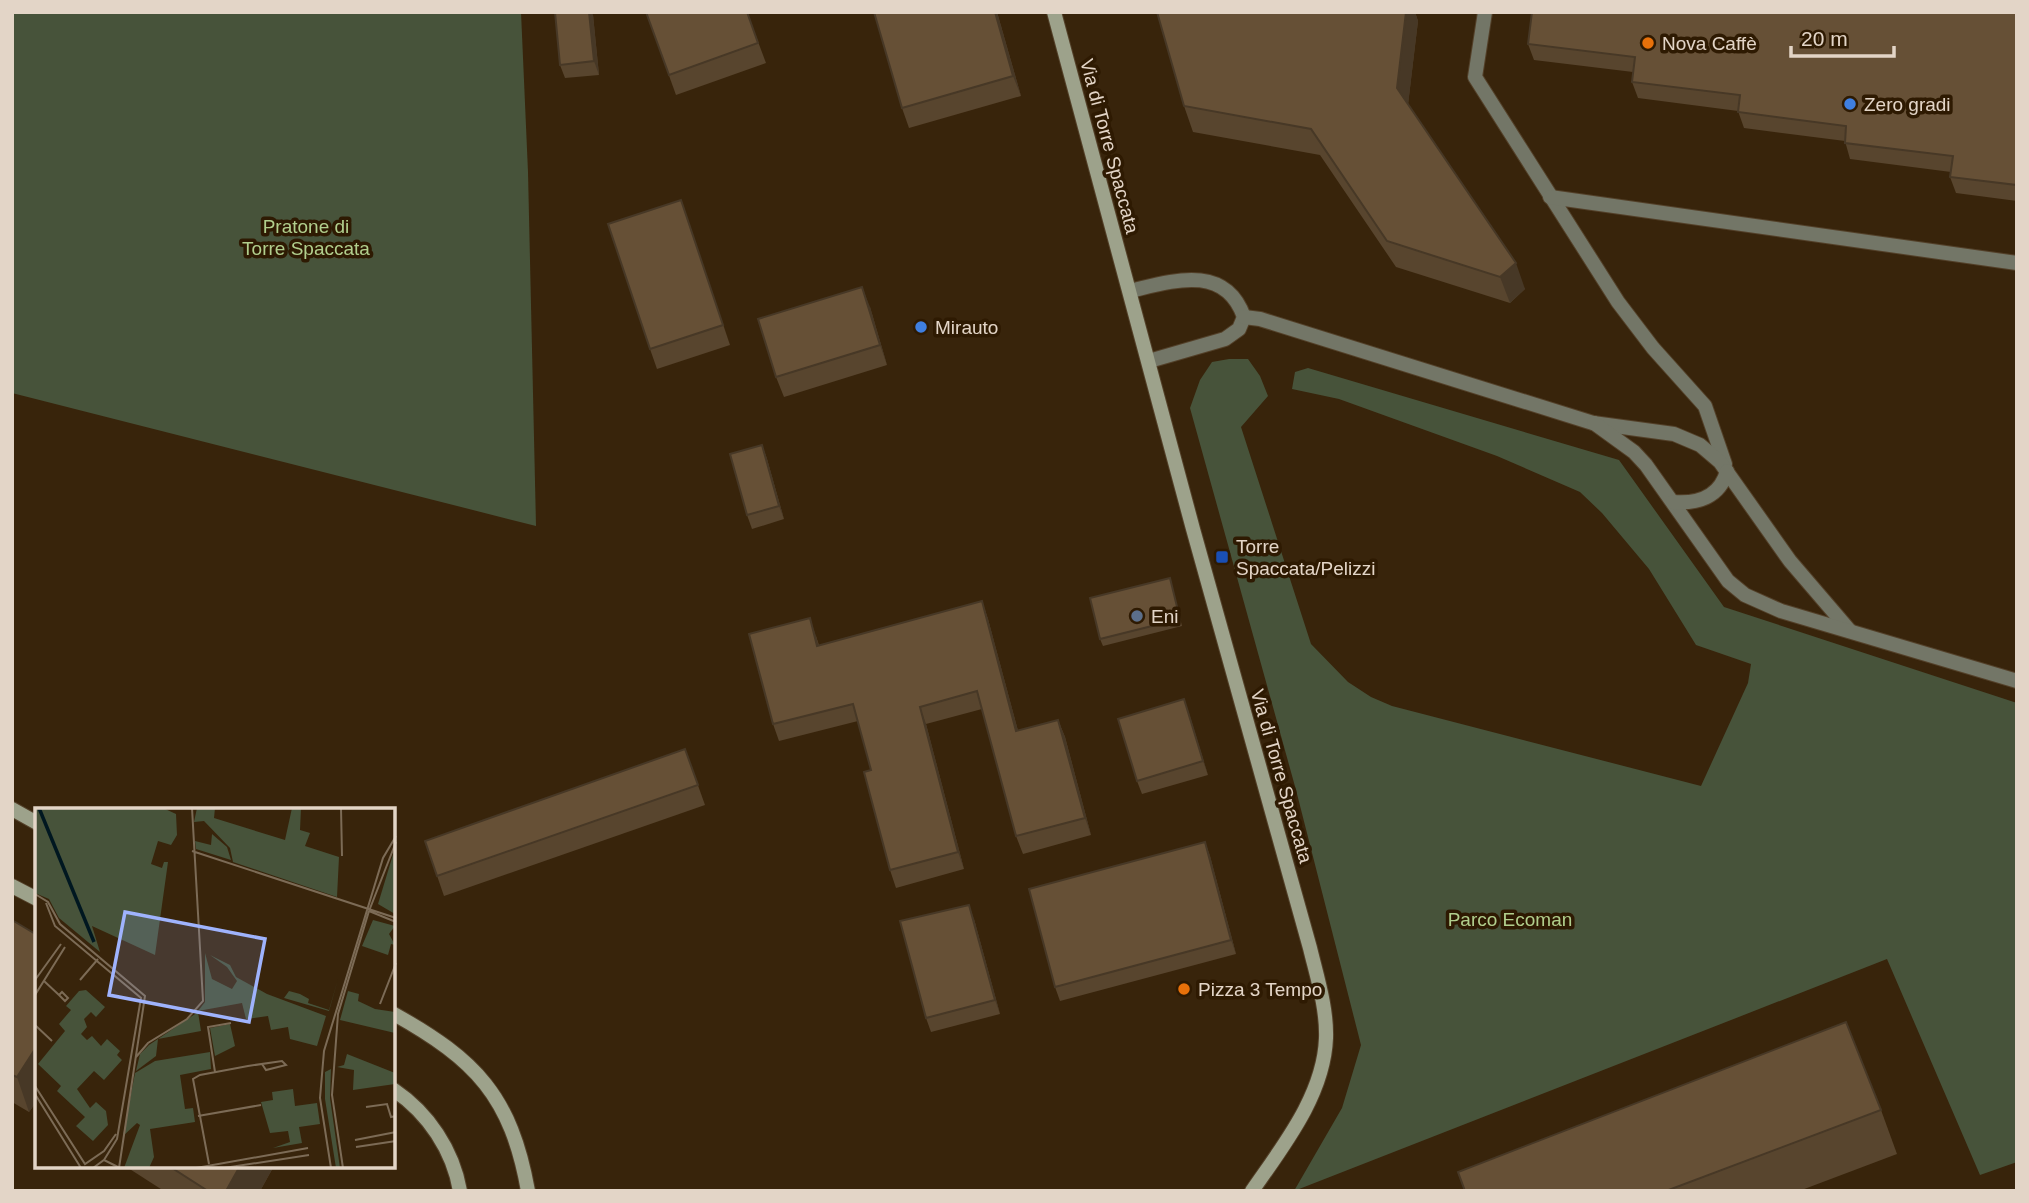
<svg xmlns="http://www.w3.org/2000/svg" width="2029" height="1203" font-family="Helvetica,sans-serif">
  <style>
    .green { fill: #47533a }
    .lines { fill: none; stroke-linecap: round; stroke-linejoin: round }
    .lane-casing { stroke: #534029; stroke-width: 16 }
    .secondary-casing { stroke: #534029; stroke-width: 16 }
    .lane { stroke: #737667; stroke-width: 14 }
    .secondary { stroke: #9da28b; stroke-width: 14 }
    .wall { fill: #58452e }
    .shaded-wall { fill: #473826 }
    .building { fill: #665036; stroke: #473826; stroke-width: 2 }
    .food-dot { fill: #e8710a; stroke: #2e1a02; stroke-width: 2.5 }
    .shop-dot { fill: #3f7fe0; stroke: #2e1a02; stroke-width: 2.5 }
    .transit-dot { fill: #1a4fb4; stroke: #2e1a02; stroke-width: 2.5 }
    .service-dot { fill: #5c6f8a; stroke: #2e1a02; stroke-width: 2.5 }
    .labels { text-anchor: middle; stroke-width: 7; stroke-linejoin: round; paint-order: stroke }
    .poi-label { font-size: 19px; fill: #e3d5c7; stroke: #2e1a02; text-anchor: start }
    .street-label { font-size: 19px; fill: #e3d5c7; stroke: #2e1a02 }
    .park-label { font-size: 19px; fill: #b1cf8d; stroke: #2e1a02 }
    .inset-river { fill: none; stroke: #001720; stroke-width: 3.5 }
    .inset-road { fill: none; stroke: #7c6b56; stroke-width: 2 }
    .view { fill: #9fb3fd; fill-opacity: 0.15; stroke: #9fb3fd; stroke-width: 3.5 }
    .inset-edge { fill: none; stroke: #e3d5c7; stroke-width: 3.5 }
  </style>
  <rect width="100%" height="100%" fill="#38240b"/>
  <!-- green -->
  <g class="green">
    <polygon points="12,12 521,12 528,172 536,526 12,393"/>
    <polygon points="1229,359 1248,359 1260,376 1268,396 1241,427 1311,644 1348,682 1371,697 1392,706 1701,786 1748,683 1751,664 1696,645 1649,569 1602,513 1580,492 1497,456 1339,399 1292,389 1295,372 1308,368 1619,460 1724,607 2017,703 2017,1162 1980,1175 1887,959 1294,1191 1342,1108 1361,1045 1296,790 1190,408 1200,380 1212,362"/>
  </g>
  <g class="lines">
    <defs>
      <g id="lane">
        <polyline points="1485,12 1475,77 1618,302 1653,348 1705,406 1725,464"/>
        <polyline points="1550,197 2017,263"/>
        <path d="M1130 291C1172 281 1225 263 1244 317L1239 329 1225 339 1149 361"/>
        <polyline points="1244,317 1260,319 1593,423 1674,434 1700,445 1720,462 1790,561 1850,631"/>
        <polyline points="1594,423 1634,452 1646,465 1728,581 1745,595 1781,611 2017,681"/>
        <path d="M1673 502C1698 504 1720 497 1727 471"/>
      </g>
      <g id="secondary">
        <path d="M1054 12 1193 529 1310 948C1317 977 1327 1008 1326 1038 1324 1095 1283 1146 1252 1191"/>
        <polyline points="12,809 37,823"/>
        <polyline points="12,886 37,899"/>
        <path d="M394 1014C476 1060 511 1096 528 1191"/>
        <path d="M394 1090C428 1113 453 1150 460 1191"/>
      </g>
    </defs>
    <!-- lane casing -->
    <use href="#lane" class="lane-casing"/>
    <!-- secondary casing -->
    <use href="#secondary" class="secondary-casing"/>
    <!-- lane -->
    <use href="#lane" class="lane"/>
    <!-- secondary -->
    <use href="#secondary" class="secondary"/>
  </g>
  <!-- wall -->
  <g class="wall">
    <polygon points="646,12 747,12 766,63 676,95"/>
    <polygon points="997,12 1021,96 909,128 902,108"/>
    <polygon points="1157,12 1415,12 1418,21 1408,104 1525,289 1510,303 1396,267 1320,155 1193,132 1184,106"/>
    <polygon points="2017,12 2017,201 1956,193 1950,177 1951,172 1850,159 1845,141 1744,128 1738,111 1638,98 1632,82 1633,72 1534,60 1528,44"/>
    <polygon points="593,15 599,75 565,78 560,65"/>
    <polygon points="688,220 730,345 657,369 650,349"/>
    <polygon points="870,307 887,365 784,397 776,377"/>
    <polygon points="762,445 767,459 784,519 752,529 747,515"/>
    <polygon points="1170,578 1182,626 1103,646 1100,639"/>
    <polygon points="982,601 988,619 1018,731 1058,720 1065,737 1091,835 1023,854 1016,836 982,709 926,724 964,869 896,888 890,870 871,770 858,721 779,741 773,724 816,636 819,645"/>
    <polygon points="1184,699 1208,775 1142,794 1137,781"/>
    <polygon points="685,749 705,805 444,896 425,841"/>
    <polygon points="1205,842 1210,856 1236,954 1060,1001 1055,987"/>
    <polygon points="974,919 1000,1014 931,1032 926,1018"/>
    <polygon points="12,920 37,935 37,1101 29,1112 12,1102"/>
    <polygon points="1881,1110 1897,1154 1799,1191 1465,1191"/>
    <polygon points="125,1166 274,1166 260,1191 164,1191"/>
  </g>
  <!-- shaded-wall -->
  <g class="shaded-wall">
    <polygon points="589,12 592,12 593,15 599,75 594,61"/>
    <polygon points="995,12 997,12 1021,96 1013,76"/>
    <polygon points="1406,12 1415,12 1418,21 1407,114 1397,88"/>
    <polygon points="1516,263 1525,289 1510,303 1500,277"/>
    <polygon points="862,287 870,307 887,365 880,345"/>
    <polygon points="762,445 767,459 784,519 779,506"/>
    <polygon points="982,601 988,619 1023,749 1016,731"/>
    <polygon points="810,618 816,636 823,663 817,646"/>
    <polygon points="1184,699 1189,713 1208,775 1203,761"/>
    <polygon points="920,707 926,724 964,869 958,852"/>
    <polygon points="1058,720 1065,737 1091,835 1085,818"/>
    <polygon points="1205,842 1210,856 1236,954 1231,940"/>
    <polygon points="969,905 974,919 1000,1014 995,1000"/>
    <polygon points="37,1046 37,1101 29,1112 17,1077"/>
    <polygon points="240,1166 274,1166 260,1191 226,1191"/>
  </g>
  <!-- building -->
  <g class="building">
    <polygon points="555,12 589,12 594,61 560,65"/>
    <polygon points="646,12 747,12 758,43 669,75"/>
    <polygon points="874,12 995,12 1013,76 902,108"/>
    <polygon points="1157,12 1406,12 1397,88 1516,263 1500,277 1387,241 1311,129 1184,106"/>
    <polygon points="1532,12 2017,12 2017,185 1950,177 1953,156 1845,143 1846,126 1738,112 1740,95 1632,82 1635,57 1528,44"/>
    <polygon points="681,200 723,325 650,349 608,224"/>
    <polygon points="862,287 880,345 776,377 758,319"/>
    <polygon points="762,445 779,506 747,515 730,454"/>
    <polygon points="1170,578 1180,619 1100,639 1090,598"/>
    <polygon points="982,601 1016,731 1058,720 1085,818 1016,836 977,691 920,707 958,852 890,870 864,772 871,770 853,704 773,724 749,634 810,618 817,646"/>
    <polygon points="1184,699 1203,761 1137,781 1118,719"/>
    <polygon points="685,749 698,785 437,876 425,841"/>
    <polygon points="1205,842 1231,940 1055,987 1029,889"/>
    <polygon points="969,905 995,1000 926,1018 900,921"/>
    <polygon points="12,920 37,935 37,1046 17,1077 12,1075"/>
    <polygon points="1846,1022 1881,1110 1666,1191 1465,1191 1458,1172"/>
    <polygon points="169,1166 240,1166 226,1191 208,1191"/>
  </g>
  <!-- markers -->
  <g class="food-dot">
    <circle cx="1648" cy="43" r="7"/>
    <circle cx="1184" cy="989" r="7"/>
  </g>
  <g class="shop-dot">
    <circle cx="1850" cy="104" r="7"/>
    <circle cx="921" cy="327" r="7"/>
  </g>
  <rect class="transit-dot" x="1215" y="550" width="14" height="14" rx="3.5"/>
  <circle class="service-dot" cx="1137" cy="616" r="7"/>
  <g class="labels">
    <!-- poi labels -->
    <g class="poi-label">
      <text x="1662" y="50">Nova Caffè</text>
      <text x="1864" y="111">Zero gradi</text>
      <text x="935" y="334">Mirauto</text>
      <text x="1236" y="553">Torre<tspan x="1236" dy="22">Spaccata/Pelizzi</tspan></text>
      <text x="1151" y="623">Eni</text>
      <text x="1198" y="996">Pizza 3 Tempo</text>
    </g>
    <!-- street labels -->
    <g class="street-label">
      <text transform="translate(1110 146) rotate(75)" y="7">Via di Torre Spaccata</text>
      <text transform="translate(1282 776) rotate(74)" y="7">Via di Torre Spaccata</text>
    </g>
    <!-- park labels -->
    <g class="park-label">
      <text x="306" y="233">Pratone di<tspan x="306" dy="22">Torre Spaccata</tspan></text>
      <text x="1510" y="926">Parco Ecoman</text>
    </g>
  </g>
  <!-- overview -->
  <g transform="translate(35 808)">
    <rect width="360" height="360" fill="#38240b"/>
    <path d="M0 0H128L141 6 142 27 136 37 123 33 116 56 127 60 129 54H133L120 147 57 118 65 144 24 110 14 91 0 85ZM162 0H180L179 10 250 32 257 0H266L265 22 275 25 270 38 304 49 302 89 198 54 195 40 169 13 159 14ZM177 26 192 39 196 52 161 41 160 33 176 37ZM360 40V106L343 96ZM338 112 360 118 354 126 360 137 356 136 353 147 327 138ZM170 145 177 171 197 181 202 173 192 159 175 147 195 157 201 169 232 186 291 208 282 238 255 231 253 219 236 222 233 208 211 211 207 195 163 203 170 194ZM303 171 294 203 249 190 254 183 265 186 274 191 273 195 294 202ZM51 182 70 199 61 209 56 204 49 211 52 219 46 226 52 232 57 228 66 238 72 231 85 243 82 247 87 252 69 272 59 263 42 281 55 300 61 294 71 303 73 317 58 333 41 318 50 309 22 283 26 278 3 256 30 223 24 216 36 202 31 198 44 183ZM313 183 324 186 323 193 340 201 360 204V225L305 212ZM163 204 166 223 123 231 121 248 101 263 105 246 114 237ZM195 216 200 238 180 248 175 220ZM175 244 176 261 145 267 150 301 158 300 160 314 115 321 119 349 114 360H89L105 317 102 315 88 328 100 265 120 253ZM312 246 360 265V276L318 282 319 262 302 259 309 257ZM296 261 295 290 305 360H301L290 291V264ZM258 281 260 298 282 295 285 316 264 319 267 335 238 340 255 334 253 323 235 325 226 294 238 292 237 284Z" fill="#47533a"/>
    <path class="inset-river" d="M4 0 59 134"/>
    <path class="inset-road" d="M306 0 307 48M157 43 361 110M0 86 13 94 25 116 110 188 84 360M11 95 20 118 106 190 82 331 69 352M334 103 361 114M0 172 26 136M45 172 63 151M9 173 24 187 30 193 33 190 27 184 24 187M0 187 30 139M345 196 361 155M0 217 17 233M101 249 113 235 152 211 168 193 157 0M180 264 173 219 196 215M0 278 50 356 69 343 81 326M0 286 46 360M331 299 352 296 356 309 361 308M163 308 226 297M320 332 361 324M321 339 361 333M174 356 158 271 165 267 213 258 247 253 251 257 231 262 227 256M58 360 69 352 83 359M161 360 273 340M189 360 274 347M296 360 285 290 289 243 348 50 361 28M308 360 297 287 303 206 334 103 361 34"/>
    <path class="view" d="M90 104 230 131 214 214 74 187Z"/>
    <rect width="360" height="360" class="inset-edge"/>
  </g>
  <!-- border -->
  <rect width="2029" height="1203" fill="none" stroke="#e3d5c7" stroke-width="28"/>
  <!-- scale -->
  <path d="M1791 46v10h103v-10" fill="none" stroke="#e3d5c7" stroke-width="3.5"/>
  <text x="1801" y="46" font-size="21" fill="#e3d5c7" stroke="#2e1a02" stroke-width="5" paint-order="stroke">20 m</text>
</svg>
